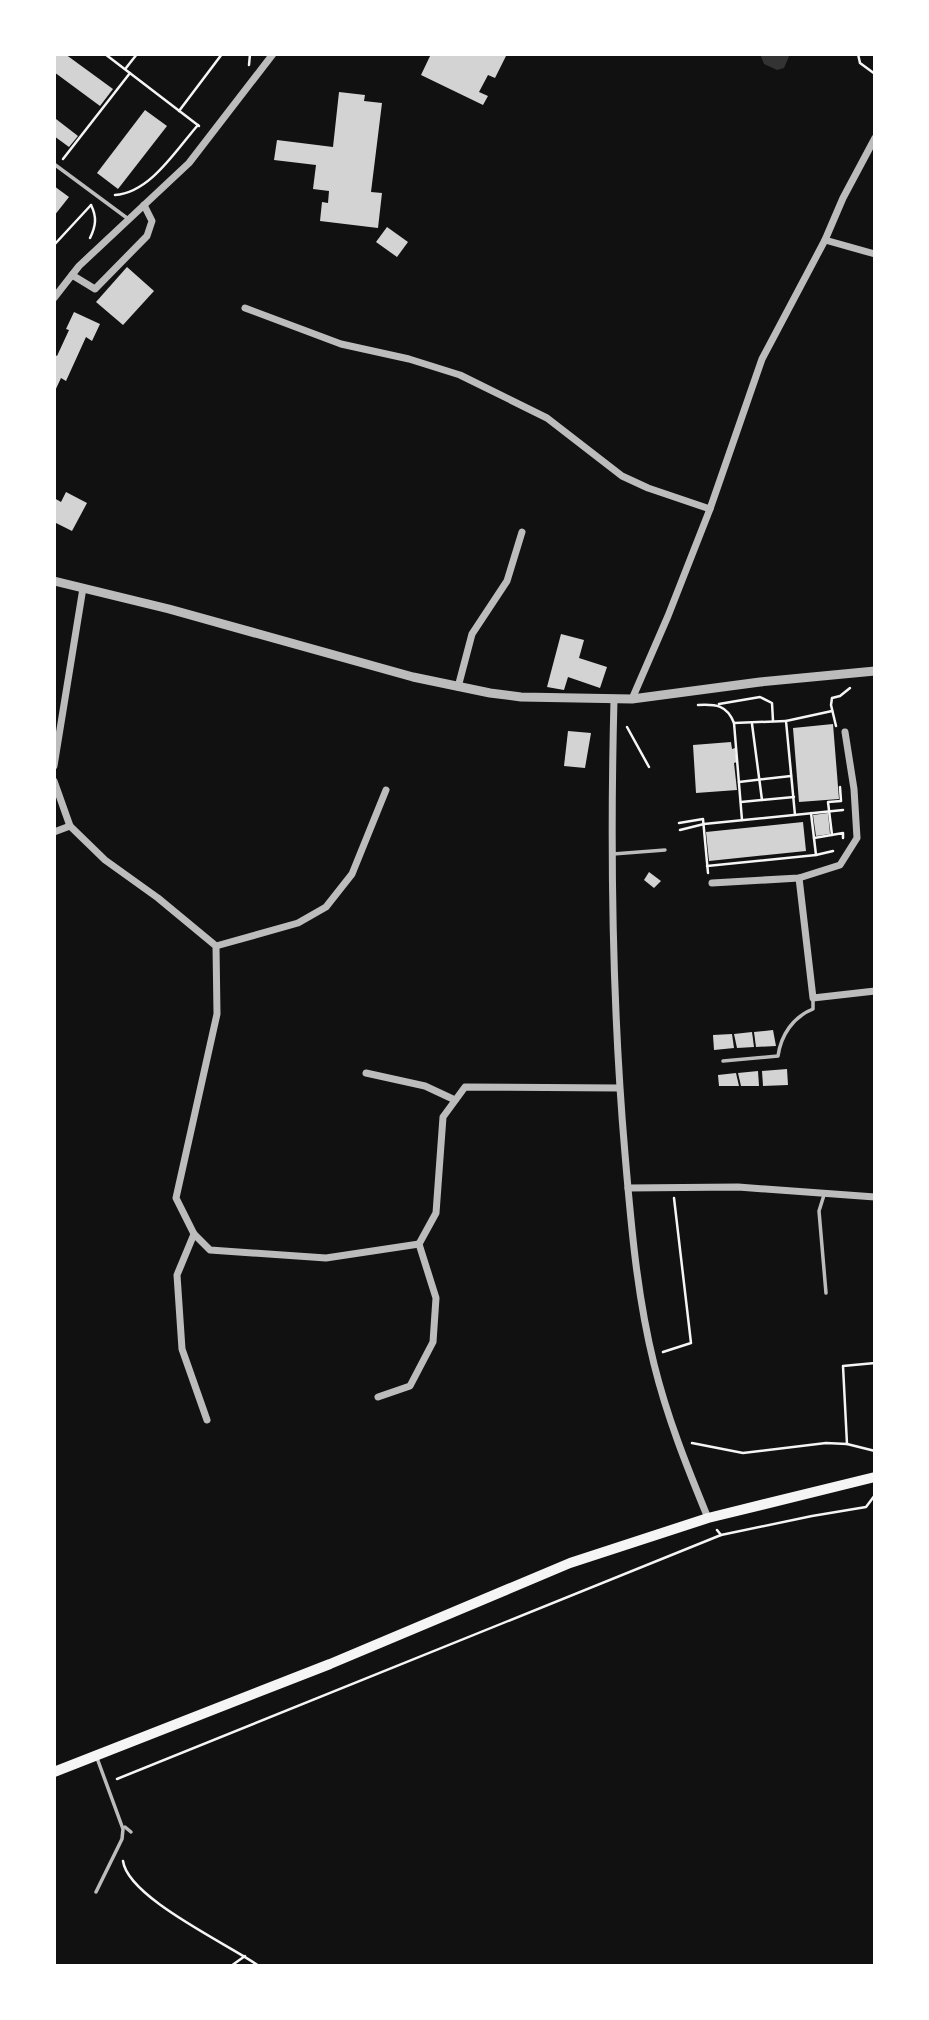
<svg xmlns="http://www.w3.org/2000/svg" width="929" height="2020" font-family="'Varela Round',sans-serif">
  <style>
    .water { fill: #333 }
    .building { fill: #d3d3d3 }
    .lines { fill: none; stroke-linecap: round; stroke-linejoin: round }
    .path { stroke: #f5f5f5; stroke-width: 2.5 }
    .service { stroke: #bcbcbc; stroke-width: 3.5 }
    .minor { stroke: #bcbcbc; stroke-width: 7 }
    .tertiary { stroke: #bcbcbc; stroke-width: 9 }
    .secondary { stroke: #f5f5f5; stroke-width: 10 }
  </style>
  <rect width="100%" height="100%" fill="#111"/>
  <!-- water -->
  <polygon class="water" points="760,54 790,54 784,68 777,70 764,64"/>
  <!-- building -->
  <g class="building">
    <polygon points="54,54 65,54 113,89 100,106 54,72"/>
    <polygon points="431,54 507,54 495,78 488,75 479,92 488,96 483,105 421,75"/>
    <polygon points="339,92 365,95 364,101 382,103 371,192 382,193 378,228 320,221 322,202 328,203 329,191 313,189 316,165 274,160 277,140 333,147"/>
    <polygon points="145,110 167,126 118,189 97,173"/>
    <polygon points="56,119 78,136 69,147 54,136"/>
    <polygon points="54,186 69,197 54,216"/>
    <polygon points="387,227 408,242 397,257 376,242"/>
    <polygon points="127,267 154,291 123,325 96,302"/>
    <polygon points="74,312 100,324 92,341 86,337 66,381 61,378 54,393 54,354 57,356 69,330 66,329"/>
    <polygon points="66,492 87,503 72,531 54,522 54,498 61,502"/>
    <polygon points="561,634 584,640 579,658 607,667 600,688 568,677 564,690 547,687"/>
    <polygon points="833,724 839,799 799,802 793,728"/>
    <polygon points="568,731 591,733 585,768 564,766"/>
    <polygon points="731,742 732,749 735,748 737,762 734,763 737,790 696,793 693,745"/>
    <polygon points="828,813 830,834 816,836 813,815"/>
    <polygon points="803,822 806,851 709,861 706,832"/>
    <polygon points="649,872 661,881 654,888 644,880"/>
    <polygon points="773,1030 776,1046 756,1047 754,1032"/>
    <polygon points="752,1032 754,1047 737,1048 734,1034"/>
    <polygon points="732,1034 734,1048 714,1050 713,1035"/>
    <polygon points="787,1069 788,1085 763,1086 762,1071"/>
    <polygon points="758,1071 759,1086 741,1086 738,1073"/>
    <polygon points="736,1073 739,1086 719,1086 718,1075"/>
  </g>
  <g class="lines">
    <!-- path -->
    <g class="path">
      <polyline points="105,54 199,126"/>
      <polyline points="858,54 860,63 875,74"/>
      <polyline points="249,65 250,54"/>
      <polyline points="126,68 137,54"/>
      <polyline points="179,111 222,54"/>
      <polyline points="63,159 130,73"/>
      <path d="M115 195C150 193 176 150 198 125"/>
      <path d="M90 238C96 226 97 217 91 205"/>
      <polyline points="54,245 91,205"/>
      <polyline points="719,704 760,697 772,703 773,721"/>
      <path d="M698 705C716 704 727 705 734 723L786 721"/>
      <polyline points="734,723 742,820"/>
      <polyline points="752,724 762,800"/>
      <polyline points="836,726 831,705 832,698 840,696 850,688"/>
      <polyline points="627,727 649,767"/>
      <polyline points="739,782 791,776"/>
      <polyline points="741,802 794,797"/>
      <polyline points="811,813 816,855 833,851"/>
      <polyline points="795,815 786,721 832,711"/>
      <polyline points="679,823 703,819 708,873"/>
      <polyline points="680,830 704,824 843,810"/>
      <polyline points="832,835 828,802 841,801 840,787"/>
      <polyline points="814,838 843,833 843,838"/>
      <polyline points="707,866 816,855"/>
      <polyline points="663,1352 691,1343 674,1198"/>
      <polyline points="692,1443 743,1453 826,1443 847,1444 843,1366 875,1363"/>
      <polyline points="847,1444 875,1451"/>
      <polyline points="721,1535 812,1516 866,1507 875,1495"/>
      <polyline points="117,1779 721,1535 717,1530"/>
      <path d="M123 1861C128 1898 228 1944 259 1966"/>
      <polyline points="231,1966 245,1956"/>
    </g>
    <!-- service -->
    <g class="service">
      <polyline points="54,164 127,218"/>
      <polyline points="613,854 665,850"/>
      <path d="M723 1061 778 1056C781 1035 793 1017 813 1009V1000"/>
      <polyline points="824,1195 819,1211 826,1293"/>
      <polyline points="125,1827 131,1832"/>
      <polyline points="96,1892 122,1839 123,1829 97,1758"/>
    </g>
    <!-- minor -->
    <g class="minor">
      <polyline points="825,240 875,254"/>
      <polyline points="72,275 95,289 147,236 152,221 144,205"/>
      <polyline points="54,298 79,266 189,163 273,54"/>
      <polyline points="245,308 341,344 409,359 460,375 547,418 622,476 648,488 710,509"/>
      <polyline points="458,687 472,634 507,581 522,532"/>
      <polyline points="632,699 668,616 710,509 762,359 825,240 843,198 875,138"/>
      <path d="M614 700C610 851 612 1003 625 1154 631 1224 637 1296 654 1364 667 1417 687 1467 708 1518"/>
      <polyline points="54,766 83,588"/>
      <polyline points="54,781 70,826 105,860 158,898 216,946 217,1014 176,1198 194,1234 177,1275 182,1349 207,1420"/>
      <polyline points="54,832 70,826"/>
      <polyline points="799,878 813,998 875,991"/>
      <polyline points="712,883 799,878 840,865 857,838 854,789 845,732"/>
      <polyline points="216,946 298,923 326,907 352,874 386,790"/>
      <polyline points="366,1073 425,1086 455,1100"/>
      <polyline points="628,1188 738,1187 875,1197"/>
      <polyline points="194,1234 210,1250 326,1258 419,1244"/>
      <polyline points="378,1397 410,1386 433,1342 436,1298 419,1244 436,1213 443,1117 465,1087 619,1088"/>
    </g>
    <!-- tertiary -->
    <polyline class="tertiary" points="54,581 169,609 413,677 490,693 521,697 632,699 760,682 875,671"/>
    <!-- secondary -->
    <polyline class="secondary" points="54,1772 330,1664 570,1563 708,1518 875,1477"/>
  </g>
  <!-- border -->
  <rect width="929" height="2020" fill="none" stroke="#ffffff" stroke-width="112"/>
</svg>
